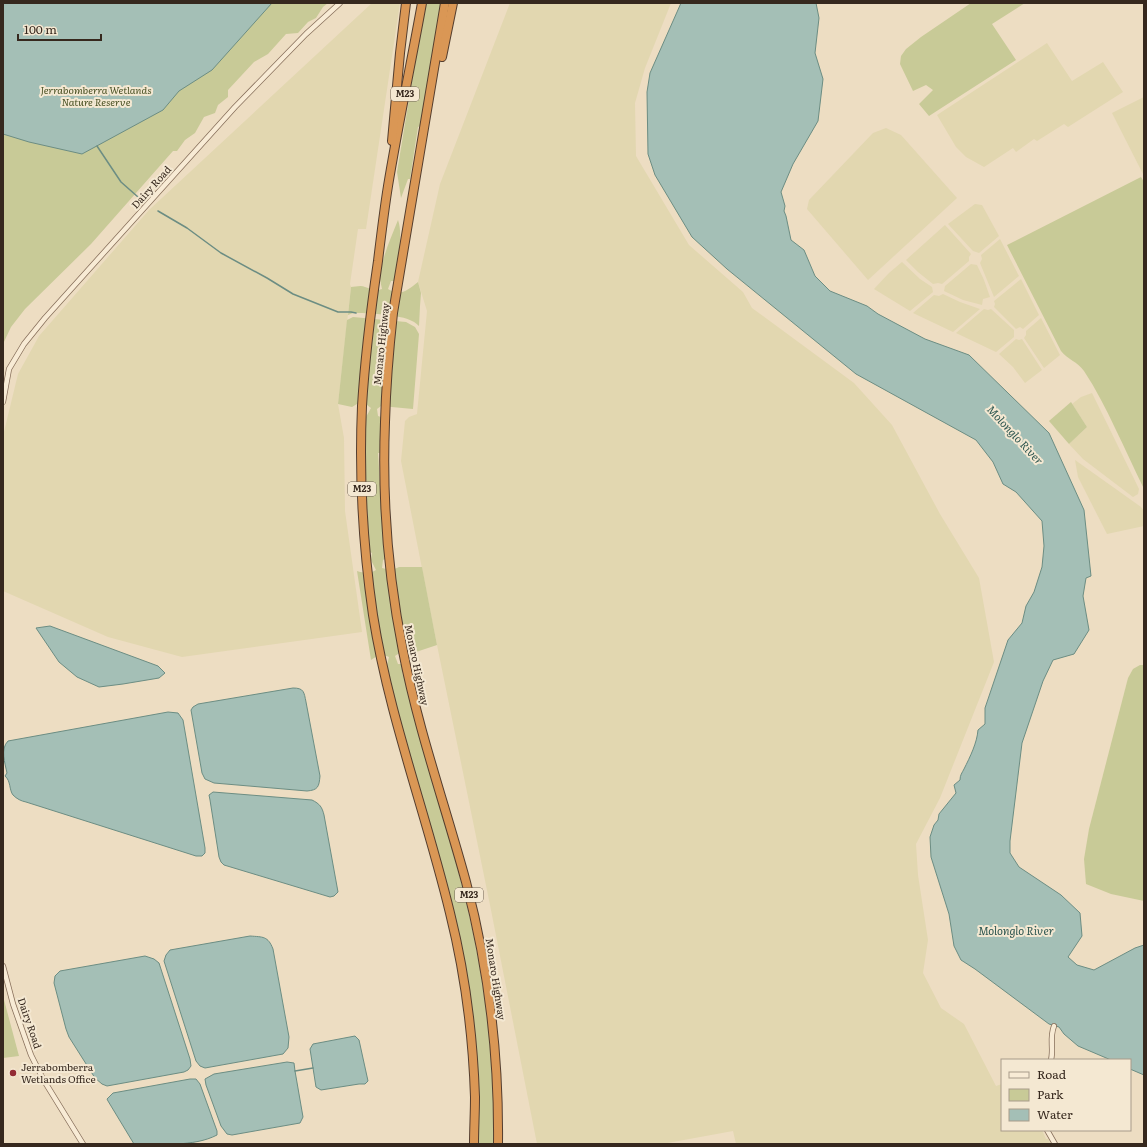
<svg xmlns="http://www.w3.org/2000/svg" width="1147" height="1147" font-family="Literata,serif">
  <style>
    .farmland { fill: #e2d7b0 }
    .green { fill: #c8ca97 }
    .water { fill: #a4bfb6; stroke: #6c8d83 }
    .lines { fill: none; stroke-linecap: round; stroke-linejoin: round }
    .stream { stroke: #6c8d83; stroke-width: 1.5 }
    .minor-casing { stroke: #866e5a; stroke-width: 6 }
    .motorway-casing { stroke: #543d2e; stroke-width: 10 }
    .minor { stroke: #f8ebd5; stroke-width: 4.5 }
    .motorway { stroke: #da9755; stroke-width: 8 }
    .poi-dot { fill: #932b33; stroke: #f4e8d2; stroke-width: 1.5 }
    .labels { text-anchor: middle; stroke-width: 4; stroke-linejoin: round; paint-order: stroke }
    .shield { fill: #f4e8d2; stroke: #6f6254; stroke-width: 1 }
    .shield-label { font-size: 9px; font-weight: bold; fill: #36281e }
    .park-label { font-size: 10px; font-style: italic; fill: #4a5225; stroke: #f4e8d2 }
    .street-label { font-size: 10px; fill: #36281e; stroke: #f4e8d2 }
    .poi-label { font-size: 10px; fill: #36281e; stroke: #f4e8d2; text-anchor: start }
    .water-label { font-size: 11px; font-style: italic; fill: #2d5650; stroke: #f4e8d2 }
  </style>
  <rect width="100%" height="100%" fill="#edddc2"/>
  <!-- farmland -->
  <g class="farmland">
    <polygon points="372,3 400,3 366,229 358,229 350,284 351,287 338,404 344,438 345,511 362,632 182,657 108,637 3,591 3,436 18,374 39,336 149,210"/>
    <polygon points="510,3 671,3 645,68 635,103 636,156 689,245 743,292 752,308 854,383 892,425 940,514 979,578 994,662 940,798 916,844 918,875 928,940 923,973 941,1008 964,1024 996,1086 1002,1084 1002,1130 1042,1130 1046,1139 1048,1139 1051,1144 736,1144 733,1131 662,1144 537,1144 490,905 437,645 401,461 405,421 409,417 417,414 427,311 418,282 440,184"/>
    <polygon points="1047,43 1072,81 1103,62 1123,92 1068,127 1064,124 1037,141 1034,139 1016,152 1013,148 984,167 966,157 956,147 937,115"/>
    <polygon points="1144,97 1144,176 1112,113"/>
    <polygon points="886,128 901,135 957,198 868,280 807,209 809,200 873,133"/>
    <polygon points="975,204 982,205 999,236 979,253 973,251 948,224"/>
    <polygon points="945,225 971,254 969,257 969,261 942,284 938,283 933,284 918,272 906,260"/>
    <polygon points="1000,239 1019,276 994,297 980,263 982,259 981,255"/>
    <polygon points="902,262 920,279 932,287 933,292 910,311 874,289 889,273"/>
    <polygon points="971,264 977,265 984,280 990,297 983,299 982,305 963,300 944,291 945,286"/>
    <polygon points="1021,279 1039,315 1023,329 1020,327 1016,329 994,307 995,304 994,301"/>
    <polygon points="943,294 960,302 980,309 953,332 913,313 934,295 939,296"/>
    <polygon points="984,309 988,310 991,309 1014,330 1014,337 996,352 956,333"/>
    <polygon points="1041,318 1060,355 1044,368 1024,338 1026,335 1026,331"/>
    <polygon points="1016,339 1019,340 1022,339 1042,370 1025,383 1013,367 999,354"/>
    <polygon points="1092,393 1139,489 1138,494 1133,497 1083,459 1069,444 1087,427 1072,404 1081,397"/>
    <polygon points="1075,460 1141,507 1144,511 1144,526 1107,534 1078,477"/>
  </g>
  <!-- green -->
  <g class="green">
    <polygon points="3,3 328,3 323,7 316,18 308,22 298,33 286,34 268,54 254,62 228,90 228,97 218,105 215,113 204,117 195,133 185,140 177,151 173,151 91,244 25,309 11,327 3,344"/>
    <polygon points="425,3 441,3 420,126 418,127 410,179 408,179 401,198 397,172"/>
    <polygon points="971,3 1025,3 992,24 1016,60 929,116 919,104 933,90 926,85 913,91 900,64 901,56 906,49 921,37"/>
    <path d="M1141 177 1144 182V489C1134 469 1125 448 1115 428 1106 409 1096 389 1084 371 1078 362 1067 359 1061 351L1007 245Z"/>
    <path d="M398 220C404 237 396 264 394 281H391L388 289C400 297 408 290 418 282L421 293 420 306 419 326C409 314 374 314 359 313H353L348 315 351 287C355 287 361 285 365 287 371 289 375 291 382 289 381 285 380 280 380 276 382 257 391 238 398 220Z"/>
    <path d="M353 317 406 322 415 327 419 334 413 409 381 406 377 409 378 416 381 417 380 431 381 432 380 453H378L385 559 383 560 382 568C388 570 394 570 399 567H422L437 645 413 653C406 650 400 652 395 656L398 664H401L403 676H404C422 755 450 831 468 910 486 987 495 1065 494 1144H479L478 1101 471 1011 391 687 387 665 389 657C382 654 376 656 371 660L357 571C363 573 370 574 376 570L371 560 372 553 370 552 367 517 368 516 367 510 365 447 366 417 371 408 367 405 357 404 352 407 338 404 347 320Z"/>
    <polygon points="1071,402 1087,427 1069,444 1049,421"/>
    <polygon points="1140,665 1144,665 1144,901 1111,894 1086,884 1084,859 1089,829 1128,678 1133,669"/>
    <polygon points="3,996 19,1056 3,1058"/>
  </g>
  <!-- water -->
  <g class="water">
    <polygon points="3,3 272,3 212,70 179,91 163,110 82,154 29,142 3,134"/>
    <path d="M681 3H816L819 18 815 53 823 79 818 121 793 164 781 192 785 206 784 211 786 216 791 240 804 250 815 276 830 291 867 306 878 314 925 339 969 355 1049 433 1084 510 1091 576 1086 578 1083 596 1089 630 1074 654 1053 660 1043 681 1022 743 1010 841V853L1019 867 1061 895 1080 913 1082 936 1068 957 1077 965 1094 970 1135 948 1144 945V1075L1130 1069V1060H1111L1078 1046 1064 1034 1059 1027 1049 1024 975 969 961 960 954 946 949 914 931 857 930 837 934 825 938 820 939 814 956 793 954 785 960 780C960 775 962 773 964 769 970 757 977 743 978 730L985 724V708L1008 640 1022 623 1026 606 1034 592 1042 567 1044 546 1042 521 1016 492 1003 484 993 462 976 440 856 374 727 269 692 237 655 175 648 154 647 92 650 73Z"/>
    <polygon points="50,626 158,666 165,673 159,678 123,684 99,687 77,677 59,662 36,628"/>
    <path d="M293 688C304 688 304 692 306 702L320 776C319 787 318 790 307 791L214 783 205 779 202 773 191 710 193 707 198 704Z"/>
    <path d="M168 712 178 713 183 720 205 848V853L202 856H196L26 802C21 801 17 799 13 795 9 790 11 781 5 776L7 773C5 763 0 749 8 741Z"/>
    <path d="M213 792 312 800C320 804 322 807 324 815L338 892 334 896 330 897 224 865 221 862 219 857 210 800 209 795Z"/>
    <path d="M250 936C263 937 268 936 273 949L289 1037 288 1048 283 1054 205 1068 200 1066 196 1061 164 961 166 955 170 950Z"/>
    <polygon points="145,956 154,959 159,963 190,1059 191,1066 188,1070 184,1072 107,1086 102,1084 95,1078 69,1037 66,1029 54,983 55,976 60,971"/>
    <polygon points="355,1036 359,1040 368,1081 365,1084 359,1084 321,1090 316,1087 310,1049 313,1044"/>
    <polygon points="287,1062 294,1063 295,1071 303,1117 300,1123 232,1135 227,1134 221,1126 206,1085 205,1079 214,1074"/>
    <path d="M190 1079H196L200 1084 217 1131V1135C194 1147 160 1144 134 1144L108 1101 107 1099 113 1093Z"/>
  </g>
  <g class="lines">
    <!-- stream -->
    <g class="stream">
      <polyline points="97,146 121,182 138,197"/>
      <polyline points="158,211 187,228 221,253 267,278 293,294 338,312 351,312 356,313"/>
      <polyline points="295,1071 313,1068"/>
    </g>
    <defs>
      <g id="minor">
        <polyline points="3,402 9,369 24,344 45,318 235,107 306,34 340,3"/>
        <polyline points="3,966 13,1004 31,1055 43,1079 83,1144"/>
        <path d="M1051 1060C1054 1048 1049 1039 1054 1026"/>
        <polyline points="1047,1130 1055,1144"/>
      </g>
      <g id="motorway">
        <path d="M422 3C411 64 398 125 388 186 384 211 381 236 378 261 371 309 365 357 362 406 359 475 363 546 373 615 389 717 426 813 450 913 465 973 473 1036 475 1097 475 1113 474 1129 474 1144"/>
        <path d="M445 3 393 313C389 349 386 385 385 422 382 498 388 576 403 651 418 729 445 805 466 882 489 969 499 1054 498 1144"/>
        <polyline points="442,57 453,3"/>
        <polyline points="392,141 400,53 406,3"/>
      </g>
    </defs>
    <!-- minor casing -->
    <use href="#minor" class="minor-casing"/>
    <!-- motorway casing -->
    <use href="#motorway" class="motorway-casing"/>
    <!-- minor -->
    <use href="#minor" class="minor"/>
    <!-- motorway -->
    <use href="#motorway" class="motorway"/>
  </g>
  <!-- markers -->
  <circle class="poi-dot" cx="13" cy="1073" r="4"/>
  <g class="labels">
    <!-- shield labels -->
    <g class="shield">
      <rect x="391" y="87" width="28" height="14" rx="3"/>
      <rect x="348" y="482" width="28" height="14" rx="3"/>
      <rect x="455" y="888" width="28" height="14" rx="3"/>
    </g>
    <g class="shield-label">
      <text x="405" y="97">M23</text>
      <text x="362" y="492">M23</text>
      <text x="469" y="898">M23</text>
    </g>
    <!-- park labels -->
    <g class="park-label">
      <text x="96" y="94">Jerrabomberra Wetlands<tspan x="96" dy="12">Nature Reserve</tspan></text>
    </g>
    <!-- street labels -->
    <g class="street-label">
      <text transform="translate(151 187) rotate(-48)" y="4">Dairy Road</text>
      <text transform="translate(381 344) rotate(-84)" y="4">Monaro Highway</text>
      <text transform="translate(417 665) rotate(78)" y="4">Monaro Highway</text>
      <text transform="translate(496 979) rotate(81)" y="4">Monaro Highway</text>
      <text transform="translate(30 1023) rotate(71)" y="4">Dairy Road</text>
    </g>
    <!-- poi labels -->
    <g class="poi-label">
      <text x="21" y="1071">Jerrabomberra<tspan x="21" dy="12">Wetlands Office</tspan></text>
    </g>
    <!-- water labels -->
    <g class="water-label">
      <text transform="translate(1015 435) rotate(47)" y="4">Molonglo River</text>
      <text x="1016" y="935">Molonglo River</text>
    </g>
  </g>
  <!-- border -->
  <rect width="1147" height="1147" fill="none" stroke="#36281e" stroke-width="8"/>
  <!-- legend -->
  <rect x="1001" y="1059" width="130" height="72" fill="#f4e8d2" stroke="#a89b8a"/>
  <rect x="1009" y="1072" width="20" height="6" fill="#f8ebd5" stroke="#a89b8a"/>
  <text x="1037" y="1079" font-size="12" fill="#36281e">Road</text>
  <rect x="1009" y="1089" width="20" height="12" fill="#c8ca97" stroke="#a89b8a"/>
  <text x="1037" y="1099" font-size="12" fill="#36281e">Park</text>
  <rect x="1009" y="1109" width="20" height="12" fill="#a4bfb6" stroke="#a89b8a"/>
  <text x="1037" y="1119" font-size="12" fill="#36281e">Water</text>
  <!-- scale -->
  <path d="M18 34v6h83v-6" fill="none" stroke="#36281e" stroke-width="2"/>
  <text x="24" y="34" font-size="12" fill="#36281e" stroke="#f4e8d2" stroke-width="3" paint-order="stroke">100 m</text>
</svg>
